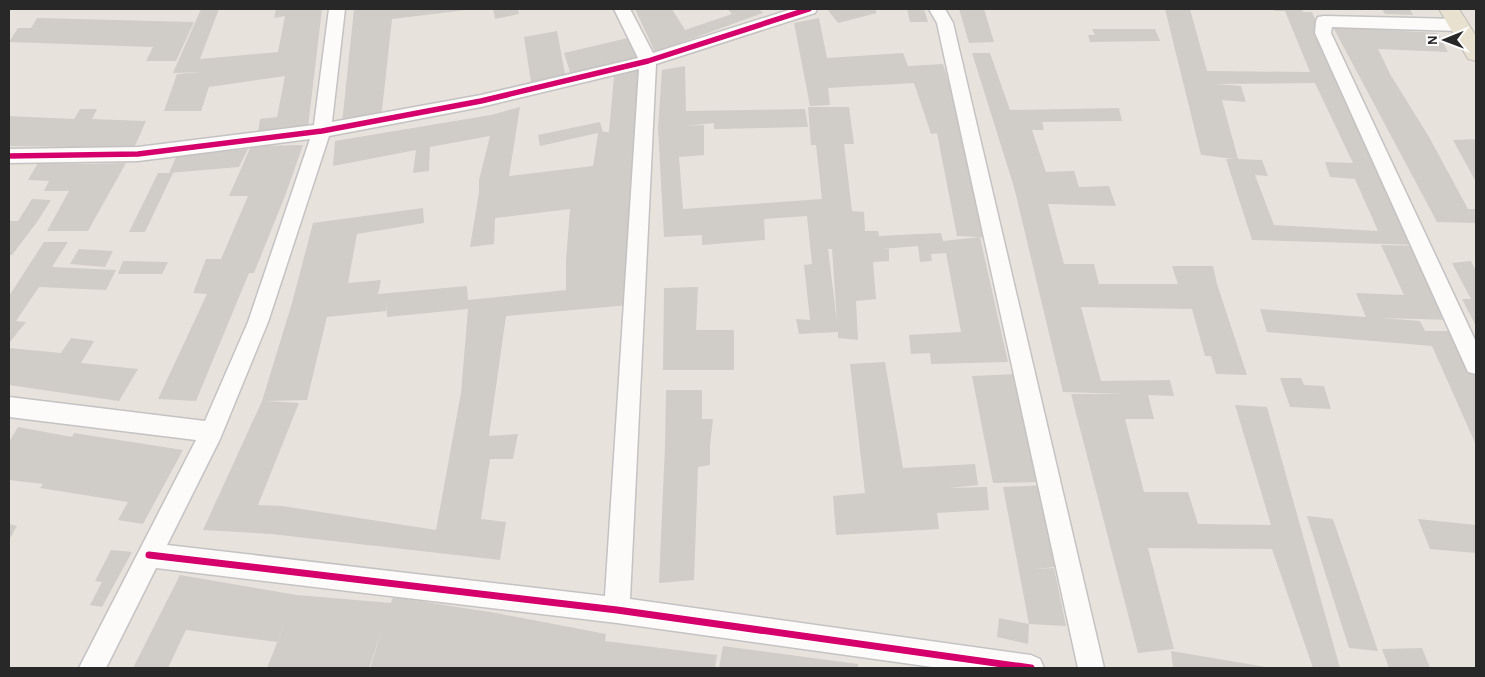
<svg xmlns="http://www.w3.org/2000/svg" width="1485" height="677" font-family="'Alegreya Sans',sans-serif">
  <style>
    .building { fill: #d0ccc8; fill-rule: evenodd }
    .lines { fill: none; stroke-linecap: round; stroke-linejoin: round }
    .minor-casing { stroke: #c4c2c3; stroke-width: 3 }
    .primary-casing { stroke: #c0bdbb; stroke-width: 2 }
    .minor { fill: #fcfbfa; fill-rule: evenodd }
    .primary { fill: #e8e1d0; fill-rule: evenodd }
    .cycleway-far1-casing { stroke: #fff; stroke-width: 8 }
    .cycleway-casing { stroke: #fff; stroke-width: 10 }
    .cycleway-far1 { stroke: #d6006c; stroke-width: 5.5 }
    .cycleway { stroke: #d6006c; stroke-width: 7 }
  </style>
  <rect width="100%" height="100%" fill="#e8e2dc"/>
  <!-- building -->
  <g class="building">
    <polygon points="201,9 219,9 200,59 278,52 285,16 274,18 276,9 322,9 308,127 258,133 260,119 277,117 285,76 209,87 201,111 164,111 177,74 200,72 173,73"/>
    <polygon points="354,9 466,10 392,19 381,119 342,123"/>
    <polygon points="493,9 518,9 519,14 495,19"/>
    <polygon points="635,9 672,9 685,30 732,14 728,9 759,9 763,13 655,52"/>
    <polygon points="827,9 875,9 877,13 838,23"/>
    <polygon points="907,9 924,9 928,22 910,22"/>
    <polygon points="959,9 984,9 994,42 969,43"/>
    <path d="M1165 9H1190L1207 71 1310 72 1285 11H1274L1273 9H1302L1303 12H1312L1419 245 1252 240 1226 159H1234L1201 155ZM1315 83 1353 163 1325 162 1330 177 1355 179 1378 231 1274 225 1255 175 1268 176 1262 160 1238 159 1222 100 1246 102 1241 86 1216 84Z"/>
    <polygon points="1382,9 1410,9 1413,15 1385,14"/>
    <polygon points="37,18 194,22 176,61 146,61 153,47 9,42 18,28 31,28"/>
    <path d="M819 18 827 58 903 53 908 66 943 64 964 131 988 238 980 237 1008 362 931 364 930 353 911 354 909 335 961 332 946 253 931 254 932 261 920 262 918 246 882 249H889V261L873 262 876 299 856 301 858 340 838 338V332L799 334 796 319 810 320 804 265 812 264 807 216 764 219 765 240 702 245V235L664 237 658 128 662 70 685 66 686 111 805 109 808 127 714 129V123L684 126 704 125V155L679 157 683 209 822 199 816 145H811L808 107H849L854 144H844L852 211 864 212 865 231H878L879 236 941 233 943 241 980 237 957 236 937 133 931 134 914 83 828 88 830 105 810 106 794 23ZM828 249H832L837 322Z"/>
    <polygon points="1333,27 1438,33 1448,52 1378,49 1390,74 1429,137 1468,209 1476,209 1476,223 1437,222"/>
    <polygon points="1092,29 1155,29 1160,41 1090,42 1088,35 1095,35"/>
    <polygon points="557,31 565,74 531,82 524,37"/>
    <polygon points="628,38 638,61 572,78 564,53"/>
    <polygon points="972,53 990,53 1010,110 1119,108 1122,121 1042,122 1044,130 1032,130 1046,172 1074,171 1079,187 1109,186 1116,206 1048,204 1064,264 1094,264 1099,284 1178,284 1172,266 1213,266 1217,284 1247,375 1216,374 1211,356 1205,356 1192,309 1081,307 1101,381 1170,380 1174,396 1148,395 1154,419 1125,419 1144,492 1188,492 1198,524 1271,525 1235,405 1267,407 1340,668 1313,668 1272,549 1148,548 1174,649 1138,653 1071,394 1123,394 1063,392 1014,187"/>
    <path d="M642 69 629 305 506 316 489 436 518 434 513 459H490L481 519 506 522 500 560 271 534 203 530 262 401 292 303 313 223 423 208 424 223 357 234 348 283 381 280 378 294 467 286 468 300 566 290V261L570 209 495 218 494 244 470 247 479 192V180L490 136 430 147 429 171 413 173 416 150 333 166 335 141 491 115 520 107 509 176 593 166 598 133 540 146 538 135 600 122 603 132H609L614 76ZM386 301 387 317 468 309 461 393 436 530 282 506 258 505 299 403 266 401 307 400 327 317 386 311Z"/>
    <polygon points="80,109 97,109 92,119 146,121 134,148 9,146 9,116 74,119"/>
    <polygon points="1476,139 1476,182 1453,140"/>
    <polygon points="303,145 285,196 254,273 249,273 196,401 158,399 207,294 193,293 206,259 221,259 248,196 229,196 251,146"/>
    <polygon points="248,149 239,167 169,173 173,173 145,232 129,232 158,173 169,173 177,155"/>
    <polygon points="38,163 85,164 126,163 88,231 47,231 69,191 44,191 49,181 28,180"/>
    <polygon points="32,199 51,200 37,222 12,255 9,255 9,221 18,221"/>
    <polygon points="44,242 68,242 52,267 116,270 106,290 39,287 16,321 26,322 9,343 9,296"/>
    <polygon points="1381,245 1420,246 1454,320 1380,318 1420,321 1425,331 1459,331 1476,369 1476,445 1432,346 1267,332 1260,309 1366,317 1356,293 1404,295"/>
    <polygon points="79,249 113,251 105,267 70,264"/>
    <polygon points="123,261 168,262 162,274 118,274"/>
    <polygon points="1471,261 1476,271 1476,326 1462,299 1471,299 1452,263"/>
    <polygon points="698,287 696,330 734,330 734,370 663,370 664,288"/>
    <polygon points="71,338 94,341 81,363 138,369 119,401 9,385 9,348 61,353"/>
    <polygon points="885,362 903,468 975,464 978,485 949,488 987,487 989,510 937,513 939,529 836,535 833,496 865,493 850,364"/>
    <polygon points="1020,374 1045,482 993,483 972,376"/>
    <polygon points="1280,378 1301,378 1304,385 1324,386 1331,409 1290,407"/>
    <polygon points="666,390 702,390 702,419 713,419 710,445 710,465 698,467 694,580 659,583 665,445"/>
    <polygon points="18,427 72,437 74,433 183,450 143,524 118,520 128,502 40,488 43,484 9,480 9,442"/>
    <polygon points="1046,485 1065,566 1035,569 1054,568 1066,626 1029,624 1003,487"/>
    <polygon points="1307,516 1333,519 1378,651 1349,648"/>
    <polygon points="1418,519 1476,525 1476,553 1430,549"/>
    <polygon points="9,524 17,526 9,540"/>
    <polygon points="111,550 132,552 102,607 90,605 102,582 95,581"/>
    <polygon points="180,575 297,595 391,603 393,597 496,613 606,634 605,641 717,655 715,668 370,668 382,629 369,668 267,668 286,620 277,642 186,630 168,668 133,668"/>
    <polygon points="999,618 1029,624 1028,644 997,637"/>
    <polygon points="723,646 858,664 858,668 719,668"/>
    <polygon points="1422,648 1430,668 1389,668 1382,649"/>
    <polygon points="1171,651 1266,667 1266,668 1173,668"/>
  </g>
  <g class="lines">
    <defs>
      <g id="minor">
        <path d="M329 9H345L332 122 481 95 638 58 614 9H630L653 53 792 9H817L815 13 656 64 630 599 1031 655 1040 659 1044 668H940L617 623 156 568 106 668H79L196 440 9 417V397L205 421 248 322 310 139 138 161 9 163V149L138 147 314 125ZM639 69 605 596 167 545 220 439 268 322 329 136 481 107Z"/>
        <polygon points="929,9 945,9 953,23 1104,668 1078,668 937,23"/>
        <polygon points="1324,16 1459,19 1465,21 1467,25 1465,29 1459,31 1332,27 1331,33 1476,342 1476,374 1468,372 1315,33 1316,21 1318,17"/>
      </g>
      <polygon id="primary" points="1439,9 1459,9 1476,36 1476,61 1468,59"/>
    </defs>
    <!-- minor casing -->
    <use href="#minor" class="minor-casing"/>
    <!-- primary casing -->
    <use href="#primary" class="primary-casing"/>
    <!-- minor -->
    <use href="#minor" class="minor"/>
    <!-- primary -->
    <use href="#primary" class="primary"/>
    <defs>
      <polyline id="cycleway-far1" points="9,156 138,154 322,131 481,101 648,61 809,9"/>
      <polyline id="cycleway" points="149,555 617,610 1031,668"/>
    </defs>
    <!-- cycleway-far1 casing -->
    <use href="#cycleway-far1" class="cycleway-far1-casing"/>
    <!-- cycleway casing -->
    <use href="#cycleway" class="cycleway-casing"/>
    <!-- cycleway-far1 -->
    <use href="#cycleway-far1" class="cycleway-far1"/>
    <!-- cycleway -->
    <use href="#cycleway" class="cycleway"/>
  </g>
  <!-- border -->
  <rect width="1485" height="677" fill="none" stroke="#282828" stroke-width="20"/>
  <!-- north arrow -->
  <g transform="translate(1445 40) rotate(269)" stroke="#ffffff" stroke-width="4" paint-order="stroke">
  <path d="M0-4L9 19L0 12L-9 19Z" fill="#282828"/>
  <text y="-8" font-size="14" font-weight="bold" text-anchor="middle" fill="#282828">N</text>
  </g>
</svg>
